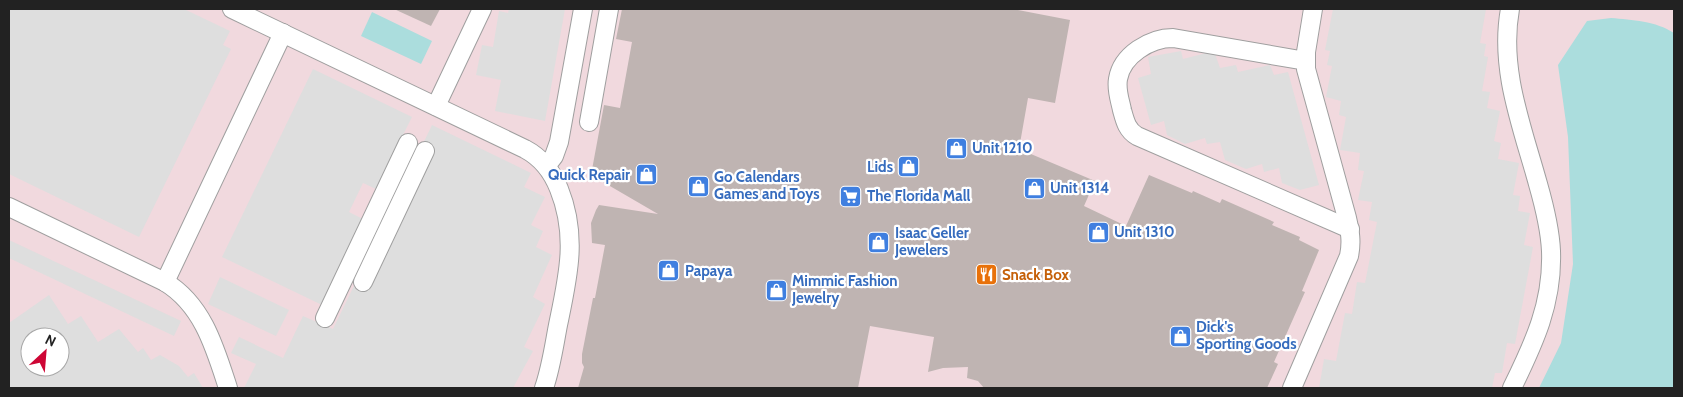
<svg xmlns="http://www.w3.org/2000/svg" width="1683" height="397" font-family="Cabin,sans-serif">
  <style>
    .commercial { fill: #f1d9de; fill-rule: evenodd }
    .parking { fill: #dedede; fill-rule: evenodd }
    .water { fill: #abdddd }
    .building { fill: #bfb4b2 }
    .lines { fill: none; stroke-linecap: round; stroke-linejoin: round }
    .minor-casing { stroke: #9f9f9f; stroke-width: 20 }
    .minor { stroke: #fff; stroke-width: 18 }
    .labels { text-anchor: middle; stroke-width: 4.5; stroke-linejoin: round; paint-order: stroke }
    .shop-label { font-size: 15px; font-weight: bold; fill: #366cbe; stroke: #fff; text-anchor: start }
    .food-label { font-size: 15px; font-weight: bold; fill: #c56008; stroke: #fff; text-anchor: start }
  </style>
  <rect width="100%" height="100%" fill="#f2ede9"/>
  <!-- commercial -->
  <path class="commercial" d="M9 9H1674V388H9ZM30 337H60V367H30Z"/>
  <!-- parking -->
  <g class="parking">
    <polygon points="9,9 107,9 110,10 111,9 184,9 230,31 223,45 231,49 139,237 9,174"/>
    <polygon points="509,9 565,9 545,121 495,111 501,80 476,75 482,45 493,47 499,11 508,13"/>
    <polygon points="1333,9 1486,9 1480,43 1486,44 1484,56 1488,57 1482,91 1490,92 1487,108 1500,111 1494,141 1501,143 1498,159 1519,163 1513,195 1520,196 1518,211 1530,213 1524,245 1533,247 1515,344 1507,343 1502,373 1495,373 1492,388 1319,388 1324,359 1336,361 1345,313 1352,314 1357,282 1365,283 1377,222 1369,220 1372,202 1358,200 1364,171 1358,170 1360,153 1340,150 1346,117 1339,115 1341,101 1326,97 1332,66 1327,65 1330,51 1325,50"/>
    <polygon points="1181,51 1183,59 1214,51 1220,68 1236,65 1238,72 1270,65 1274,75 1288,72 1319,185 1300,190 1282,183 1279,168 1264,172 1262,164 1246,169 1225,160 1220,142 1207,144 1205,138 1185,144 1167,135 1164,121 1151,125 1138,78 1151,74 1148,57"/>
    <polygon points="313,69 412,117 376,189 363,183 349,212 363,219 322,305 222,257"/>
    <polygon points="432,125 531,173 524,187 545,197 531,225 543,231 536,247 552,255 533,297 545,304 524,347 533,351 513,388 244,388 256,364 231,353 239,337 283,358 303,316 333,329"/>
    <polygon points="9,240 181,321 174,336 9,258"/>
    <polygon points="220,277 289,310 276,336 208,304"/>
    <path d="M49 295 68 324 81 316 98 342 119 329 138 352 143 348 151 360 160 355 179 366 188 377 194 373 203 388H9V323ZM30 337H60V367H30Z"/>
  </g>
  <!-- water -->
  <g class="water">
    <polygon points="372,12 432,41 421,64 361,36"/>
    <path d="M1611 18C1632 20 1656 21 1674 33V388H1539L1561 343 1573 264 1568 137 1558 65 1587 21Z"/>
  </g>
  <!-- building -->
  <g class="building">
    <polygon points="394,9 440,9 431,26"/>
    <polygon points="622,9 1018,9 1018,10 1070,20 1055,103 1028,98 1019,149 1095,181 1084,206 1126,226 1149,175 1192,193 1193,191 1220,203 1222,199 1274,222 1272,225 1300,237 1299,240 1319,250 1302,291 1305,292 1274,362 1278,364 1267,388 984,388 978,381 967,378 968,367 943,368 928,372 934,337 870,326 858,388 578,388 584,367 582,363 582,354 593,298 595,298 605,245 592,243 591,223 596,210 599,205 658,214 591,175 604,105 620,108 632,42 616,39"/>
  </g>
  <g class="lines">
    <defs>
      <g id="minor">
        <path d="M232 9 525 149C542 158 552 171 559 189 578 236 568 277 558 325 554 346 551 368 544 388"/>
        <path d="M1510 9C1499 69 1522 126 1538 184 1544 205 1550 228 1551 251 1553 303 1534 343 1512 388"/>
        <path d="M1306 61 1173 38C1150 38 1122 55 1118 79 1116 90 1120 100 1122 110 1125 121 1127 130 1137 136L1350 229"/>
        <polyline points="436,106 482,9"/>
        <polyline points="589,122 609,9"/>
        <polyline points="547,165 554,156 559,142 583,9"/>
        <path d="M9 207 165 282C203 305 215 348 228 388"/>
        <polyline points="165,282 283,33"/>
        <polyline points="363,282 425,151"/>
        <polyline points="325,318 408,143"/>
        <path d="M1292 388 1349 256C1352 242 1350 231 1347 218L1306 69V52L1313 9"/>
      </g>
    </defs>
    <!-- minor casing -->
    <use href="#minor" class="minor-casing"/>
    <!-- minor -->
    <use href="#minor" class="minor"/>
  </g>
  <!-- icons -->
  <defs>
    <symbol id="shop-square" viewBox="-11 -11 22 22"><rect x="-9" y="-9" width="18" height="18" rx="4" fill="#3f7fe0" stroke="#fff"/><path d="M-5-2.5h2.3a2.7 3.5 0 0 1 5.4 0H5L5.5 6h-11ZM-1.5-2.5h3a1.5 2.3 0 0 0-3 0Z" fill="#fff"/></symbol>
    <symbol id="supermarket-square" viewBox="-11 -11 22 22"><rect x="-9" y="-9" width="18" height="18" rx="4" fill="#3f7fe0" stroke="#fff"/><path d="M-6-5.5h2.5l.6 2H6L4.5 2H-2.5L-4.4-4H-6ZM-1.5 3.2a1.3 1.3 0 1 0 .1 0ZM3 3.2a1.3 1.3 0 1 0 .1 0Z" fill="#fff"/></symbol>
    <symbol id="restaurant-square" viewBox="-11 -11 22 22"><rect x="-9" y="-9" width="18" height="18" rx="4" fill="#e8710a" stroke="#fff"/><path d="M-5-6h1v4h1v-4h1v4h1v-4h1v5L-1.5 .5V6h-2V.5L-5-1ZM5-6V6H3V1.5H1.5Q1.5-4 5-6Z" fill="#fff"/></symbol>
  </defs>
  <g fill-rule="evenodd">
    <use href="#shop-square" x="944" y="136" width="25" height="25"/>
    <use href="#shop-square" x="896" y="154" width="25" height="25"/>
    <use href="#shop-square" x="634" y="162" width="25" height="25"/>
    <use href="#shop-square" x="686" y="174" width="25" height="25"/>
    <use href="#shop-square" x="1022" y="176" width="25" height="25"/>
    <use href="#supermarket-square" x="838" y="184" width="25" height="25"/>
    <use href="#shop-square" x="1086" y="220" width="25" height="25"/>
    <use href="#shop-square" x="866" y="230" width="25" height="25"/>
    <use href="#shop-square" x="656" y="258" width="25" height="25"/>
    <use href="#restaurant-square" x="974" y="262" width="25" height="25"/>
    <use href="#shop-square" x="764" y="278" width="25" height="25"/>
    <use href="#shop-square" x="1168" y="324" width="25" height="25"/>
  </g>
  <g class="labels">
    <!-- shop labels -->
    <g class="shop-label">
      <text x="972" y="153">Unit 1210</text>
      <text x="893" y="172" text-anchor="end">Lids</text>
      <text x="630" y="180" text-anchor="end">Quick Repair</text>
      <text x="714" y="182">Go Calendars<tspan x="714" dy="17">Games and Toys</tspan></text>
      <text x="1050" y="193">Unit 1314</text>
      <text x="867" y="201">The Florida Mall</text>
      <text x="1114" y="237">Unit 1310</text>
      <text x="895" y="238">Isaac Geller<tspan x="895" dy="17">Jewelers</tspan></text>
      <text x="685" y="276">Papaya</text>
      <text x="792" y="286">Mimmic Fashion<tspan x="792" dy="17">Jewelry</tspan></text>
      <text x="1196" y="332">Dick's<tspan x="1196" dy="17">Sporting Goods</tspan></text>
    </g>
    <!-- food labels -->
    <g class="food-label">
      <text x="1002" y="280">Snack Box</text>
    </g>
  </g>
  <!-- border -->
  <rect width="1683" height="397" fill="none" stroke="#222222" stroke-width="20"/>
  <!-- north arrow -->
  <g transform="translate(45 352) rotate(26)"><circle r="24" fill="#ffffff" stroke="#a7a7a7"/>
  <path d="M0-4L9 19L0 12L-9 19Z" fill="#ce0635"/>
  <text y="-8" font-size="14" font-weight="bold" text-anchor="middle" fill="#222222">N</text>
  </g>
</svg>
